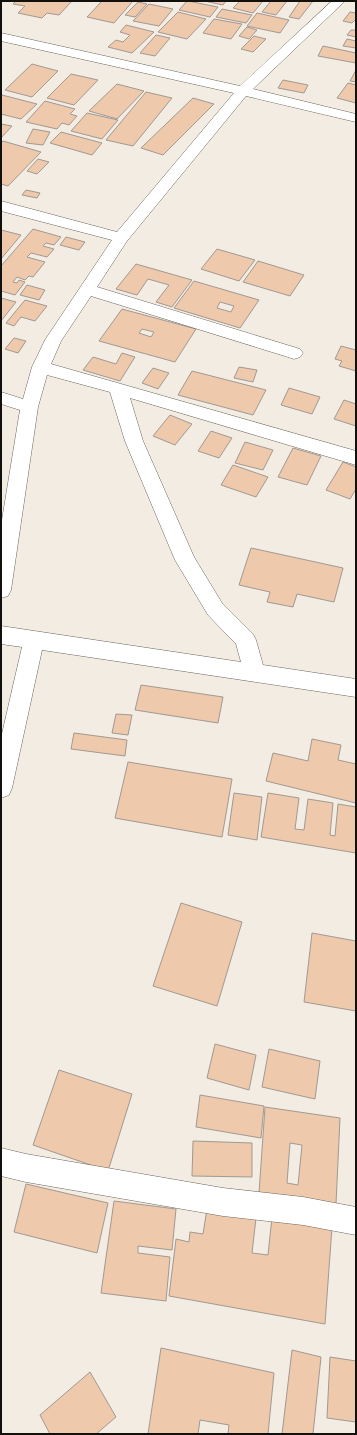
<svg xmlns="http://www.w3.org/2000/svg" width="357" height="1435" font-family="Lora,serif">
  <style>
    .building { fill: #eec9ab; stroke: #a19992; fill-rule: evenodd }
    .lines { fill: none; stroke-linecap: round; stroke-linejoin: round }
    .minor-casing { stroke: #6b655d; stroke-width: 1 }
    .minor { fill: #fff; fill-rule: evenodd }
  </style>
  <rect width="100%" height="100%" fill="#f2ece3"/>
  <!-- building -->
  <g class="building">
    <polygon points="16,1 72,1 59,15 47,13 42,18 18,13 25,6 13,4"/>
    <polygon points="102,1 133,1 114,23 87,17"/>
    <polygon points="187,1 188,1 218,7 210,17 179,10"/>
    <polygon points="204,1 226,1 223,5"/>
    <polygon points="240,1 263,1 253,13 233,8"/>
    <polygon points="271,1 287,1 276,15 262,12"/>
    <polygon points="299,1 313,1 299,19 289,17 300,1"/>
    <polygon points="138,2 147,4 135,17 125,15"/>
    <polygon points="149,4 173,9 159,26 133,21"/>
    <polygon points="222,9 252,15 246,23 216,17"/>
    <polygon points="178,12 206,19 187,39 158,32"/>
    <polygon points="350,12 356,13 356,19 352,23 343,21"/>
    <polygon points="257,13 289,20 280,33 247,26"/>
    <polygon points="214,19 242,24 231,39 203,33"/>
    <polygon points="126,25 154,32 132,53 108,47 116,40 123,42 130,35 120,32"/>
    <polygon points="247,27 257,30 249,39 239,36"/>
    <polygon points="351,30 356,30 356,37 347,35"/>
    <polygon points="156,35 170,38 155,56 140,53"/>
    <polygon points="254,36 266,39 253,52 241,49"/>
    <polygon points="347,39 356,41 356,48 343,46"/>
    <polygon points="323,46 356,53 356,63 318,56"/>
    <polygon points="32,64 58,71 32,97 5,90"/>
    <polygon points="356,70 356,82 350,81"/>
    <polygon points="71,74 98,80 74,105 47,98"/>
    <polygon points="283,80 308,85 304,93 278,88"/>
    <polygon points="348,83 356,85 356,103 337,98"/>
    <polygon points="117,84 144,91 117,119 89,111"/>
    <polygon points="146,92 172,98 133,146 106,140"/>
    <polygon points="2,95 37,104 21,119 1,114 1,96"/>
    <polygon points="193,98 214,104 163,155 141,148"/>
    <polygon points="45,101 75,109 70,114 77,116 69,125 62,123 57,129 26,122"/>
    <polygon points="87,113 118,120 102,139 71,131"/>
    <polygon points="1,124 12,126 1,138"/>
    <polygon points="33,129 50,132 43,145 26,143"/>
    <polygon points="61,132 102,143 92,155 50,143"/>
    <polygon points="3,141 41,152 8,186 1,184 1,143"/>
    <polygon points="38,159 49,162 37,174 27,171"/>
    <polygon points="26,190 40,193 37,198 22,195"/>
    <polygon points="33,229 61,237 54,245 46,243 43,246 54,249 47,257 31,253 27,257 45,262 33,277 29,276 25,280 17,277 13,282 17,283 19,280 25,282 15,295 1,291 1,266"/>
    <polygon points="1,230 21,235 1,259"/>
    <polygon points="66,237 85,242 79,250 60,245"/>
    <polygon points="217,249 255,260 239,281 201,269"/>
    <polygon points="258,261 304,275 290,296 243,282"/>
    <polygon points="136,264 192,280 172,307 156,302 169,285 148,279 137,295 116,289"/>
    <path d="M194 281 259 300 240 328 174 308ZM220 302 234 306 231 312 217 308Z"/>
    <polygon points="27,285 45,290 39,300 20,295"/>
    <polygon points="1,298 16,302 1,321"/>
    <polygon points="25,300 47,306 35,321 21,317 14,326 6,323"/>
    <path d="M122 309 196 329 175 362 99 341ZM142 329 154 332 151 337 139 333Z"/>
    <polygon points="14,338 26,341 18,353 5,349"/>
    <polygon points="341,346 356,350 356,371 339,366 342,361 335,359"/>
    <polygon points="122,353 135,357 120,381 83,370 93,357 116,364"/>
    <polygon points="239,367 257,370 253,382 234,378"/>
    <polygon points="153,368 169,373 158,389 142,383"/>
    <polygon points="192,371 266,390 253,415 178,395"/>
    <polygon points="289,388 320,397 312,414 281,405"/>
    <polygon points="344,400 356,404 356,426 334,419"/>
    <polygon points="170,415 192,424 175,445 153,436"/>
    <polygon points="211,431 232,438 219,458 198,451"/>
    <polygon points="245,442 273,450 263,470 235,463"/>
    <polygon points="293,448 321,456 307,485 278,477"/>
    <polygon points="343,462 356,467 356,489 350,499 326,490"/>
    <polygon points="233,465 268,477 256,497 221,485"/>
    <polygon points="251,548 343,568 334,602 297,594 293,607 267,602 270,592 239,585"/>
    <polygon points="141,685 223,697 218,723 135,710"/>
    <polygon points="116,714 132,715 128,735 112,733"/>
    <polygon points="74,733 127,740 125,756 71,749"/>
    <polygon points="312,739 341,745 338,760 356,764 356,803 266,781 273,753 308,761"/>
    <polygon points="128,762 232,779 222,837 115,818"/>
    <polygon points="234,793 262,797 257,840 228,835"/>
    <polygon points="268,793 299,798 295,829 304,830 308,799 333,803 330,835 335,836 338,804 356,807 356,853 261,837"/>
    <polygon points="181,903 242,922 217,1006 153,986"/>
    <polygon points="312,933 356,941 356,1011 304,1002"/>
    <polygon points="215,1044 256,1055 249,1090 207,1078"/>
    <polygon points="269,1049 320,1061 315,1099 262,1087"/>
    <polygon points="59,1070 132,1094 108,1171 33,1145"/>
    <polygon points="200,1095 264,1106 261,1138 196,1127"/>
    <path d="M265 1107 340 1118 336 1204 259 1193ZM290 1143 302 1145 298 1185 287 1183Z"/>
    <polygon points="193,1141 252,1143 252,1177 192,1176"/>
    <polygon points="26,1184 108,1203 97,1253 14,1232"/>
    <polygon points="114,1201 176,1209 172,1250 138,1246 138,1253 170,1257 166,1301 101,1293"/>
    <polygon points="207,1209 256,1218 252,1253 268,1255 272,1217 332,1227 325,1324 169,1296 176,1239 189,1242 190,1232 203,1234"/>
    <polygon points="161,1348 274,1373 268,1434 228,1434 229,1425 200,1420 198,1434 148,1434"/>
    <polygon points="292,1350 321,1357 313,1434 282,1434"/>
    <polygon points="330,1357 356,1361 356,1422 327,1418"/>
    <polygon points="90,1372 116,1417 96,1434 50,1434 40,1415"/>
  </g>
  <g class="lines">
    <defs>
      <g id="minor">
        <polygon points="332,1 345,1 253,89 356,114 356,122 246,96 127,241 97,287 300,349 303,353 300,357 294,359 288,357 91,296 61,341 51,364 356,451 356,465 130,398 143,441 194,557 222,603 253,634 256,640 263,665 356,679 356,697 42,650 12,788 9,795 1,798 1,738 22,647 1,644 1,626 241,662 236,644 208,615 175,560 125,441 110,392 47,375 38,407 11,590 8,596 1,598 1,526 20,410 1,404 1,392 23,399 32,367 45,340 112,240 1,211 1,201 117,232 234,93 1,41 1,33 240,86"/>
        <polygon points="1,1148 26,1154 223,1188 303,1197 356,1207 356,1235 303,1225 223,1216 26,1182 1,1176"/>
      </g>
    </defs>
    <!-- minor casing -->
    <use href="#minor" class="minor-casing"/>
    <!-- minor -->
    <use href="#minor" class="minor"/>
  </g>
  <!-- border -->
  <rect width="357" height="1435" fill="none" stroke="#12100d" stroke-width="4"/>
</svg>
